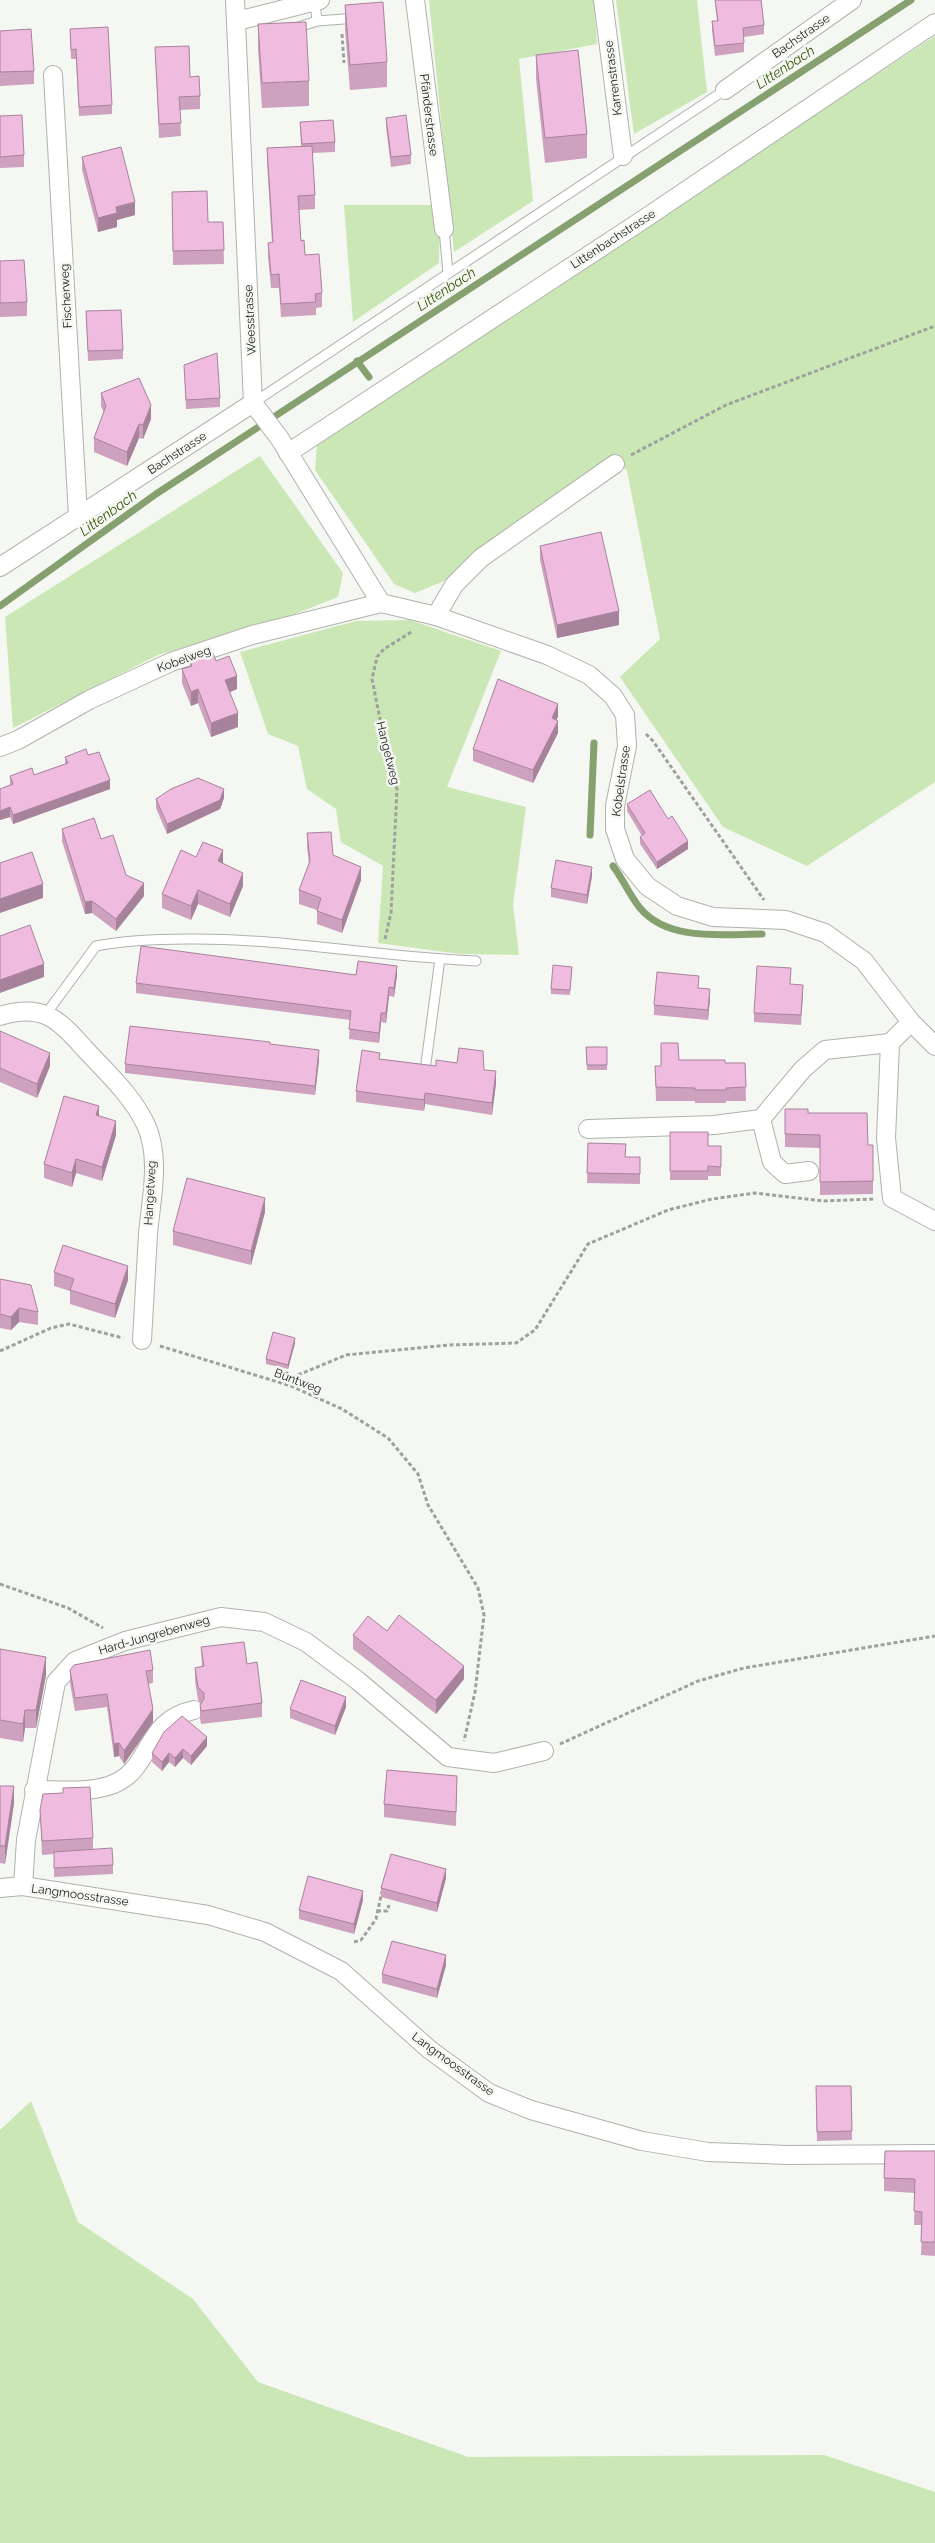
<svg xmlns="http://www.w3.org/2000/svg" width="935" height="2543" font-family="Raleway,sans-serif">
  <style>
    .green { fill: #cce7b6 }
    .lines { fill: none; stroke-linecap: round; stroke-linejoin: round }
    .stream { stroke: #86a06f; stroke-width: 7 }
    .service-casing { stroke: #afb2ad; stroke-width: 11 }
    .minor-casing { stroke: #afb2ad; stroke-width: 20 }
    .path { stroke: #9fa19d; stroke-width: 3; stroke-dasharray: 4 2.5; stroke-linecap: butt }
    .service { stroke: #fff; stroke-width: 9 }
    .minor { stroke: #fff; stroke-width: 18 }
    .wall { fill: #cea1bf }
    .shaded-wall { fill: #a7839b }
    .building { fill: #efbbde; stroke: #a7839b }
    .labels { text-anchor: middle; stroke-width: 5; stroke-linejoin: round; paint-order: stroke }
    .street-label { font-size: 12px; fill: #1d1e1c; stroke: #f4f7f2 }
    .water-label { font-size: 14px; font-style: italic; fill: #38580e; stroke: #f4f7f2 }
  </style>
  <rect width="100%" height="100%" fill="#f4f7f2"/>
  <!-- green -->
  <g class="green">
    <polygon points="429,0 594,0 597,44 519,59 533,201 454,252"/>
    <polygon points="616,0 697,0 707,92 634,134"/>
    <polygon points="935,36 935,782 807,866 723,827 620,677 660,639 627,471 612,456 533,511 444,581 415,593 394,584 315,470 317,444"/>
    <polygon points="344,205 440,205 439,263 353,322"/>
    <polygon points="260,456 343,573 338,597 290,616 158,655 13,728 5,617"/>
    <polygon points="410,620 501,651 447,787 526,807 513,905 519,955 460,954 378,943 383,866 341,842 336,809 307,789 298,746 268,734 240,652 356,621"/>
    <polygon points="31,2101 78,2222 193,2299 258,2382 468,2457 824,2455 935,2492 935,2543 0,2543 0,2130"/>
  </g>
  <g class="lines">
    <!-- stream -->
    <g class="stream">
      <polyline points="357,361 369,377"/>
      <polyline points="0,606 156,494 911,0"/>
      <polyline points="590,835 594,743"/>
      <path d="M613 866C623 879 630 896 640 908 668 942 724 934 762 934"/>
    </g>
    <defs>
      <g id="service">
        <polyline points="317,21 357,18"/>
        <polyline points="296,28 317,21 315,1"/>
        <polyline points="444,229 448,273"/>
        <polyline points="253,403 725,90"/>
        <path d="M46 1014 96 946C127 940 156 939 187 939 284 938 380 957 476 961"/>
        <polyline points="426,1063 440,959"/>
      </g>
      <g id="minor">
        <polyline points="235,0 253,403 280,439 381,603"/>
        <polyline points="415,0 444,229"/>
        <polyline points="603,0 623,156"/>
        <polyline points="237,21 320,0"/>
        <polyline points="53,75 78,516"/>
        <polyline points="725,90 852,0"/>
        <polyline points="288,453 644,219 935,23"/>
        <polyline points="0,567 253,403"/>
        <polyline points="436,616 454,585 481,558 615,464"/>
        <polyline points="0,747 18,740 89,700 171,662 252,635 381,603 436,616 547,655 589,675 613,696 625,715 627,746 615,806 615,829 625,859 647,886 677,906 713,917 786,920 825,933 864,961 911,1022 935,1046"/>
        <path d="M0 1016C41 1003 58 1018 84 1048 106 1072 132 1095 146 1125 161 1158 151 1199 148 1234 146 1269 144 1305 142 1340"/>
        <polyline points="911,1022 890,1043 886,1138 892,1198 935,1221"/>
        <polyline points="761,1119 772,1162 785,1174 809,1171"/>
        <polyline points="588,1129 714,1125 761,1119 803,1069 825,1050 890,1043"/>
        <path d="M34 1790C58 1790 85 1793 108 1786 154 1772 141 1721 194 1710"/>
        <polyline points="23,1886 26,1840 56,1682 75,1661 125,1641 221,1617 264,1622 306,1642 357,1680 448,1757 494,1763 544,1751"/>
        <polyline points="0,1888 23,1886 208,1915 265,1932 341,1971 430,2050 489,2093 531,2110 642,2141 708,2152 788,2155 935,2154"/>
      </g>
    </defs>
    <!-- service casing -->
    <use href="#service" class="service-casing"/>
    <!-- minor casing -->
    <use href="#minor" class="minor-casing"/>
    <!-- path -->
    <g class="path">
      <polyline points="342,34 344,63"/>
      <polyline points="631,455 726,405 935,326"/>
      <polyline points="646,734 653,741 764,900"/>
      <polyline points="385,939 391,913 397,789 388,759 372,679 377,657 384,649 413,631"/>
      <polyline points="160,1346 291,1386 342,1409 388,1438 418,1474 428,1505 478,1588 484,1615 475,1692 464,1741"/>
      <polyline points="0,1351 51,1328 69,1324 123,1338"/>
      <polyline points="291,1386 298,1375 346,1355 449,1345 516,1343 535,1330 588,1244 668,1210 712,1199 755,1193 823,1201 874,1199"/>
      <polyline points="0,1584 68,1608 103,1628"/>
      <polyline points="560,1744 698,1681 744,1668 935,1636"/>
      <polyline points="377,1911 387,1911 389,1905"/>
      <polyline points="354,1942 361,1940 376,1919 382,1891"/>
    </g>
    <!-- service -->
    <use href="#service" class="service"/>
    <!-- minor -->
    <use href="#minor" class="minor"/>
  </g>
  <!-- wall -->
  <g class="wall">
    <polygon points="715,0 761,0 764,25 764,34 744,37 744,52 715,56 712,30 712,21 717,21"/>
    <polygon points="345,5 387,62 387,87 350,90 345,30"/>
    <polygon points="258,24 309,81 309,106 262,108 258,49"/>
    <polygon points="70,29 112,105 112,114 79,116 76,59 71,59"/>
    <polygon points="0,31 34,71 34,84 0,86"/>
    <polygon points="155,47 190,77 200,96 200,109 180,110 181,136 159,138"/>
    <polygon points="536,55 587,134 587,158 545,163 536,79"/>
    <polygon points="0,116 24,155 24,167 0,168"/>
    <polygon points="386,118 411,155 411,164 391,167 386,127"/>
    <polygon points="300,122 335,142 335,152 312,153 315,195 315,209 299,210 301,241 305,255 322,293 322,307 316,308 316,315 281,317 279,288 271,288 268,256 268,243 272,243 267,162 267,148 301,146"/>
    <polygon points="82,157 135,215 117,220 117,227 98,232 82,170"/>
    <polygon points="172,192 208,222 223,222 224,264 173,265"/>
    <polygon points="0,261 27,302 27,316 0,317"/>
    <polygon points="86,311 123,350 123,359 88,361"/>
    <polygon points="184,365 220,398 220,407 186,409"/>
    <polygon points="101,393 151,419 143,439 139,438 127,466 94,452 94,438 104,413 101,406"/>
    <polygon points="540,546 619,625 557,638 540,560"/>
    <polygon points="190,661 216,661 237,689 230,692 238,727 211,737 198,703 191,706 182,683 182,669 190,666"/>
    <polygon points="558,716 557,720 558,733 533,783 473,761 473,749"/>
    <polygon points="88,755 110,789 13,824 10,817 0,820 0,789 10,785 10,776 34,775 65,764 65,757"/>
    <polygon points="224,798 220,809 167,834 156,808 156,799"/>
    <polygon points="627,804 688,849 657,869 640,844 640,837 642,836 627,811"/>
    <polygon points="62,829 101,839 126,875 144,896 116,931 92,913 85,914 62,841"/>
    <polygon points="307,833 361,880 342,933 317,924 317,910 299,904 299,890 309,864 307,847"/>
    <polygon points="196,857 223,864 243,886 230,917 198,904 191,920 162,908 162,894"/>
    <polygon points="592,876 587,904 551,897 551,888"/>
    <polygon points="572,967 570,995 551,994 551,989"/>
    <polygon points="356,975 397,975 394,997 389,996 386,1023 381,1022 379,1043 349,1039 350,1020 136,993 136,983"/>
    <polygon points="790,984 803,994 801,1025 754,1022 754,1013"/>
    <polygon points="699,988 710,998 708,1020 654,1015 654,1005"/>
    <polygon points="0,1031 50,1066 37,1098 0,1082"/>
    <polygon points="270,1044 319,1060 315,1095 125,1073 125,1064"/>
    <polygon points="586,1047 607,1047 607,1070 587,1070"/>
    <polygon points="380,1059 436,1066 484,1070 496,1083 492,1115 425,1104 424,1111 356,1102 356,1091"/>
    <polygon points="679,1060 725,1063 745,1063 746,1101 726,1101 726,1103 695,1103 695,1101 656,1101 655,1066 661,1066"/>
    <polygon points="785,1109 808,1113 868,1145 873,1145 873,1194 820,1195 820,1148 785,1147"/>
    <polygon points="670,1132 708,1146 721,1146 721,1176 708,1176 708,1180 670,1180"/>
    <polygon points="116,1135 102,1181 76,1173 72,1187 44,1178 44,1164"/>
    <polygon points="588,1143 626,1157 640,1157 640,1184 587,1183"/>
    <polygon points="265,1212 251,1265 173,1245 173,1231"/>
    <polygon points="54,1272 128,1280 115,1318 70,1304 70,1291 54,1286"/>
    <polygon points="0,1279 38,1312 38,1325 19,1322 11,1330 0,1328"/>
    <polygon points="295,1343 288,1369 266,1364 266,1359"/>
    <polygon points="387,1631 464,1679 436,1714 353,1649 353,1635"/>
    <polygon points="201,1647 247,1664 262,1703 262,1717 201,1724 200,1718 200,1705 201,1704 198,1700 195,1681 195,1668 202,1667"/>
    <polygon points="0,1649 46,1675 36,1728 25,1728 23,1742 0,1738"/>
    <polygon points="70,1670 153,1670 153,1683 148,1684 153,1722 124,1764 119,1756 114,1757 107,1707 75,1711 70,1683"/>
    <polygon points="346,1707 335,1735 290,1718 290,1709"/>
    <polygon points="207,1746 191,1765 183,1758 175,1767 169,1762 162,1771 152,1762 152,1753"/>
    <polygon points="457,1776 456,1826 384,1817 384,1804"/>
    <polygon points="0,1786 14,1803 5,1864 0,1863"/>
    <polygon points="40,1810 93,1838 93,1849 113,1865 113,1874 54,1877 54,1854 42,1855"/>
    <polygon points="446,1878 437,1912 381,1897 381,1888"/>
    <polygon points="363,1900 354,1934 299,1919 299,1910"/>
    <polygon points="446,1965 437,1998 382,1983 382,1974"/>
    <polygon points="816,2086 851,2086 852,2140 817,2141"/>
    <polygon points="935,2151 935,2256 921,2255 922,2225 914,2225 915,2193 884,2191 884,2178"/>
  </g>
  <!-- shaded-wall -->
  <g class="shaded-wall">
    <polygon points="135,202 135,215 117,220 117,227 98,232 98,218 116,207"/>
    <polygon points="151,405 151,419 143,439 143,425"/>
    <polygon points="139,424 139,438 127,466 127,452"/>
    <polygon points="619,611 619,625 557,638 557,625"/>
    <polygon points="237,676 237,689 225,694 225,680"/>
    <polygon points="198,689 198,703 191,706 191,692"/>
    <polygon points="558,704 558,716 552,730 552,718"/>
    <polygon points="238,713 238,727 211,737 211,723"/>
    <polygon points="558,721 558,733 533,783 533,770"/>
    <polygon points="110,780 110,789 13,824 13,815"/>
    <polygon points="224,789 224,798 220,809 167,834 167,824"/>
    <polygon points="10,807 10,817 0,820 0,811"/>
    <polygon points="688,841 688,849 657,869 657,862"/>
    <polygon points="223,850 223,864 218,861"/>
    <polygon points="361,867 361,880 342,933 342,920"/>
    <polygon points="592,867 592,876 587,904 587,895"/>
    <polygon points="243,873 243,886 230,917 230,904"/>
    <polygon points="144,883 144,896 116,931 116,919"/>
    <polygon points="43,884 43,898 0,913 0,899"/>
    <polygon points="198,890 198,904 191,920 191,906"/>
    <polygon points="92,901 92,913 85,914 85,902"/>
    <polygon points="44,964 44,977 0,993 0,980"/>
    <polygon points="397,966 397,975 394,997 394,988"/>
    <polygon points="389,987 389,996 386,1023 386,1013"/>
    <polygon points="710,989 710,998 708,1020 708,1010"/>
    <polygon points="381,1013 381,1022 379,1043 379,1033"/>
    <polygon points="319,1050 319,1060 315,1095 315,1086"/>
    <polygon points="50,1053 50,1066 37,1098 37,1084"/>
    <polygon points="496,1071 496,1083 492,1115 492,1103"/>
    <polygon points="425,1093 425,1104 424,1111 424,1100"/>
    <polygon points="99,1106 99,1120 96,1115"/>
    <polygon points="116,1121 116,1135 102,1181 102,1167"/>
    <polygon points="76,1159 76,1173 72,1187 72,1173"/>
    <polygon points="265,1198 265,1212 251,1265 251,1251"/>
    <polygon points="128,1266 128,1280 115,1318 115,1304"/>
    <polygon points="19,1308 19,1322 11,1330 11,1317"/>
    <polygon points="295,1338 295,1343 288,1369 288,1365"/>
    <polygon points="46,1657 46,1675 36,1728 36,1710"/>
    <polygon points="464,1666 464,1679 436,1714 436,1700"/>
    <polygon points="346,1697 346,1707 335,1735 335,1726"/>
    <polygon points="153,1709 153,1722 124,1764 124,1751"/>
    <polygon points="25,1710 25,1728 23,1742 23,1724"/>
    <polygon points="207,1737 207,1746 191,1765 191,1756"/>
    <polygon points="119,1743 119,1756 114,1757 114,1744"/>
    <polygon points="183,1749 183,1758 175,1767 175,1758"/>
    <polygon points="169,1753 169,1762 162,1771 162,1762"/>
    <polygon points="14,1786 14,1803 5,1864 5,1846"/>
    <polygon points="446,1869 446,1878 437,1912 437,1903"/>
    <polygon points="363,1891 363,1900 354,1934 354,1924"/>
    <polygon points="446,1955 446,1965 437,1998 437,1989"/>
  </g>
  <!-- building -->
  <g class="building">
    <polygon points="715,0 761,0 764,25 743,28 744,43 715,46 712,21 718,21"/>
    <polygon points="383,2 387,62 350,65 345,5"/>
    <polygon points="306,22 309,81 262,83 258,24"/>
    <polygon points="108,27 112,105 79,107 76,49 71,50 70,29"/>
    <polygon points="31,29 34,71 0,72 0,31"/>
    <polygon points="189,46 190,77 199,76 200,96 179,97 181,123 159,124 155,47"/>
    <polygon points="578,50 587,134 545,138 536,55"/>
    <polygon points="22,115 24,155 0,157 0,116"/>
    <polygon points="406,115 411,155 391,157 386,118"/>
    <polygon points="333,120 335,142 302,144 300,122"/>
    <polygon points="312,146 315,195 298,196 301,241 304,240 305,255 319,254 322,293 315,294 316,302 281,304 279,274 271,275 268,243 273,242 267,148"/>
    <polygon points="121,147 135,202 116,207 117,213 98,218 82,157"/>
    <polygon points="207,191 208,222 223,222 224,250 173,251 172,192"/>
    <polygon points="24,260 27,302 0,303 0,261"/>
    <polygon points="121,310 123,350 88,351 86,311"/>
    <polygon points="217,353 220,398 186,400 184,365"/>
    <polygon points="139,378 151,405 143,425 139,424 127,452 94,438 106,406 101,393"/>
    <polygon points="601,532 619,611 557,625 540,546"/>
    <polygon points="213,653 216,661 229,656 237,676 225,680 238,713 211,723 198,689 191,692 182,669 192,666 190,661"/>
    <polygon points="498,679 558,704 552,718 558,721 533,770 473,749"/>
    <polygon points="86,749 88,755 99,752 110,780 13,815 10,807 0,811 0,789 13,784 10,776 32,768 34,775 68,763 65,757"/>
    <polygon points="198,778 224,789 220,800 167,824 156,799 171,789"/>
    <polygon points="650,790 668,819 672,816 688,841 657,862 640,837 645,833 627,804"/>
    <polygon points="94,818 101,839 113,835 126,875 144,883 116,919 92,901 85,902 62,829"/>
    <polygon points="331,832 333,855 361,867 342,920 317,911 321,898 299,890 310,861 307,833"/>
    <polygon points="203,842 223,850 218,861 243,873 230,904 198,890 191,906 162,894 181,850 196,857"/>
    <polygon points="32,852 43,884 0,899 0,863"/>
    <polygon points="556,860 592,867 587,895 551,888"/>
    <polygon points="30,925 44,964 0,980 0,936"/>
    <polygon points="141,946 356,975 358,961 397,966 394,988 389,987 386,1013 381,1013 379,1033 349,1029 351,1011 136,983"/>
    <polygon points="553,965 572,967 570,990 551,989"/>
    <polygon points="757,966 791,968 790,984 803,985 801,1015 754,1013"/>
    <polygon points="657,972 699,976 698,988 710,989 708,1010 654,1005"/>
    <polygon points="130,1026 270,1042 270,1044 319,1050 315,1086 125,1064"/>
    <polygon points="0,1031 50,1053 37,1084 0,1068"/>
    <polygon points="661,1043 678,1043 679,1060 725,1060 725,1063 745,1063 746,1087 726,1088 726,1090 695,1090 695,1088 656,1087 655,1066 661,1066"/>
    <polygon points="586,1047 607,1047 607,1065 587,1065"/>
    <polygon points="459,1048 483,1051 484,1070 496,1071 492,1103 425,1093 424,1100 356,1091 362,1050 380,1053 379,1059 436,1066 436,1060 457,1063"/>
    <polygon points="64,1096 99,1106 96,1115 116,1121 102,1167 76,1159 72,1173 44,1164"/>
    <polygon points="785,1109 808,1109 808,1113 867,1113 868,1145 873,1145 873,1181 820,1182 820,1135 785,1134"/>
    <polygon points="670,1132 708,1132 708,1146 721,1146 721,1167 708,1166 708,1171 670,1171"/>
    <polygon points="588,1143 626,1144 625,1157 640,1157 640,1174 587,1173"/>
    <polygon points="187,1178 265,1198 251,1251 173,1231"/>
    <polygon points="63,1245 128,1266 115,1304 70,1290 74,1279 54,1272"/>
    <polygon points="0,1279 31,1285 38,1312 19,1308 11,1317 0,1314"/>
    <polygon points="273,1332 295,1338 288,1365 266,1359"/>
    <polygon points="399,1615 464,1666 436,1700 353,1635 368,1616 387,1631"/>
    <polygon points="244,1642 247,1664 257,1662 262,1703 201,1711 200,1705 204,1699 204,1693 198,1687 195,1668 204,1666 201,1647"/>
    <polygon points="0,1649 46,1657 36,1710 25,1710 23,1724 0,1720"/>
    <polygon points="150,1650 153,1670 146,1671 153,1709 124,1751 119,1743 114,1744 107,1694 75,1698 70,1670 74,1665"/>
    <polygon points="301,1680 346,1697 335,1726 290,1709"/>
    <polygon points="182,1716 207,1737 191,1756 183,1749 175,1758 169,1753 162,1762 152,1753 164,1732"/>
    <polygon points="387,1770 457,1776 456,1812 384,1804"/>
    <polygon points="0,1786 14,1786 5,1846 0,1846"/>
    <polygon points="90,1787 93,1838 42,1841 40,1810 43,1794 63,1793 63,1788"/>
    <polygon points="112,1848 113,1865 54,1868 54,1852"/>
    <polygon points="391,1854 446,1869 437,1903 381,1888"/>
    <polygon points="308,1876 363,1891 354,1924 299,1910"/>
    <polygon points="392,1941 446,1955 437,1989 382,1974"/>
    <polygon points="816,2086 851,2086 852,2131 817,2132"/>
    <polygon points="885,2151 935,2151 935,2242 921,2242 922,2212 914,2211 915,2179 884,2178"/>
  </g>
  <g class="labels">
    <!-- street labels -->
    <g class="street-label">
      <text transform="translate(801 36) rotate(-35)" y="4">Bachstrasse</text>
      <text transform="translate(613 78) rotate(-97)" y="4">Karrenstrasse</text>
      <text transform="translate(429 115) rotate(83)" y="4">Pfänderstrasse</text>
      <text transform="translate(613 239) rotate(-33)" y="4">Littenbachstrasse</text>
      <text transform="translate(66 296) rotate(-93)" y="4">Fischerweg</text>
      <text transform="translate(250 320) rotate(-93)" y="4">Weesstrasse</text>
      <text transform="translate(177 453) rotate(-33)" y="4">Bachstrasse</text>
      <text transform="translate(184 659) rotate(-20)" y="4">Kobelweg</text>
      <text transform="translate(388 753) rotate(76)" y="4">Hangetweg</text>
      <text transform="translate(621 781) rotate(-82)" y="4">Kobelstrasse</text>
      <text transform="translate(150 1193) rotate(-87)" y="4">Hangetweg</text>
      <text transform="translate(298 1381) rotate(21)" y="4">Büntweg</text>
      <text transform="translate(154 1635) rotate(-16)" y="4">Hard-Jungrebenweg</text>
      <text transform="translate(80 1895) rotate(8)" y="4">Langmoosstrasse</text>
      <text transform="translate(453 2064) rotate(36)" y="4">Langmoosstrasse</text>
    </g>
    <!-- water labels -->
    <g class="water-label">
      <text transform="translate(785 67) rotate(-33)" y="5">Littenbach</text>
      <text transform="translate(446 289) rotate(-33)" y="5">Littenbach</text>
      <text transform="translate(108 513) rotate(-36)" y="5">Littenbach</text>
    </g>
  </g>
</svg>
